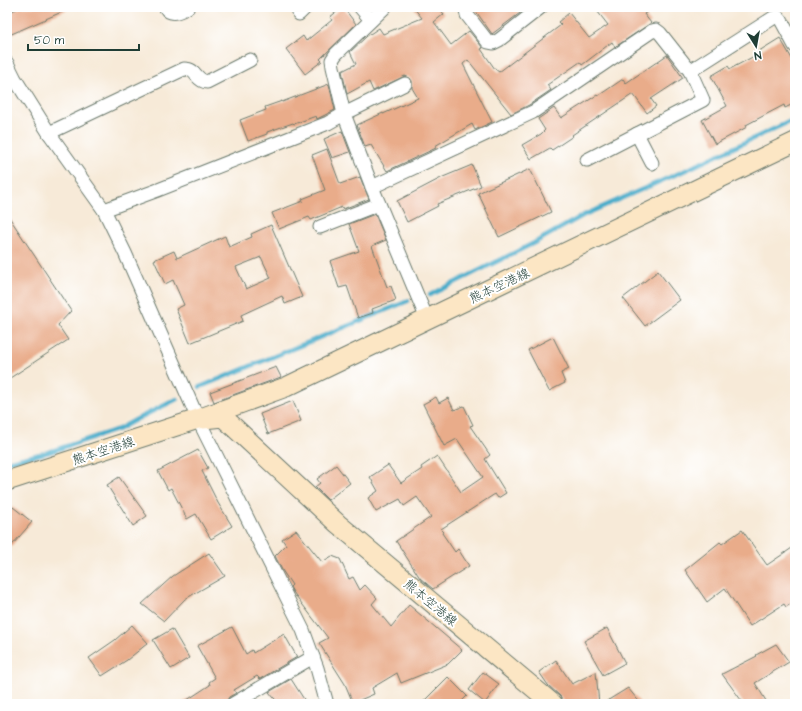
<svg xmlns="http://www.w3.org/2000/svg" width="802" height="711" font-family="'Architects Daughter','Klee One',sans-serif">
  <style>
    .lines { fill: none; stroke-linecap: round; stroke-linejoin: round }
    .stream { stroke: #4cadcb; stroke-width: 4.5 }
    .building { fill: #e9ac8a; fill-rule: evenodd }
    .street-casing { stroke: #6b7a6d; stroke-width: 15 }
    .secondary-casing { stroke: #6b7a6d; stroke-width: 21 }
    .street { stroke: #fff; stroke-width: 13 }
    .secondary { stroke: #fce6c4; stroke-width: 19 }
    .labels { text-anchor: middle; stroke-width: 4; stroke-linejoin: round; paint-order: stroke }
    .street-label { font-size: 13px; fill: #1f3d34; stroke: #fff }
  </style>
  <rect width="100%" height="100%" fill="#fff"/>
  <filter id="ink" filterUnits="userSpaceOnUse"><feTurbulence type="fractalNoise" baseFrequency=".025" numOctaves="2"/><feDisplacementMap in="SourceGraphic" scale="8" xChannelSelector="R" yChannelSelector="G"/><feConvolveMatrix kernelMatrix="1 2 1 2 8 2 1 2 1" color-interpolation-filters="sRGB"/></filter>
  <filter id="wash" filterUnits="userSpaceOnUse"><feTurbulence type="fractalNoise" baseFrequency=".012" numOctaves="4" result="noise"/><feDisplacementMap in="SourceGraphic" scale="16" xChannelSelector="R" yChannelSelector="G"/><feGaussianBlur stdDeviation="0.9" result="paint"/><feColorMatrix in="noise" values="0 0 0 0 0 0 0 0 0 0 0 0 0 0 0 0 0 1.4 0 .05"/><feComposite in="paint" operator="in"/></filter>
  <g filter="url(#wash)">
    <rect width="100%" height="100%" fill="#f7ead8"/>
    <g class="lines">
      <!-- stream -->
      <g class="stream">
        <polyline points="430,295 534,243 584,215 686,170 795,119"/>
        <polyline points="200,387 408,301"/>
        <polyline points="7,462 49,452 119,429 137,419 177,399"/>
      </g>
    </g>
    <g id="blocks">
      <!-- building -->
      <g class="building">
        <polygon points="21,7 73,7 7,36 7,13"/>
        <polygon points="343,7 356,24 320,59 322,61 305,74 286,49 303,36 306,41 332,20 330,17"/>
        <polygon points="413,7 438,7 444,14 434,22 451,45 469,31 483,48 481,49 495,69 499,72 561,25 558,22 569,13 589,38 608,25 594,7 654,7 644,14 651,23 615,47 612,42 582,65 580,62 547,85 551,90 529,105 511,114 468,60 463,64 492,122 475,130 472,124 435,146 436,148 387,171 371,145 365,147 357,125 383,113 383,114 418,98 412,88 412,81 410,78 405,76 373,91 369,82 347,94 342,71 356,64 350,52 367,36 379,28 383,34 422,18"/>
        <polygon points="476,7 528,7 492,34 475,10"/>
        <polygon points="780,38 795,64 795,103 785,108 784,105 746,125 747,127 715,144 702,120 727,106 711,76 728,66 730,69 760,53 759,51"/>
        <polygon points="667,55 683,78 651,99 656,106 647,113 633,94 572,135 573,136 552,150 550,148 531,159 522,145 541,134 545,130 538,119 554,108 561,118 597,95 598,96 623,79 626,83"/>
        <polygon points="329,84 335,110 317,119 316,116 294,124 293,123 267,132 267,134 248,141 240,120 266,110 265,107 282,101 282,102"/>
        <polygon points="342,131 350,152 332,158 324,139"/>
        <polygon points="327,149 340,184 360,177 369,199 343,209 342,207 311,220 309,217 279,229 272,213 303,201 302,199 325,190 312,155"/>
        <polygon points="472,165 481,186 437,204 438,206 407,222 397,201 443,177"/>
        <polygon points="530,169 551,212 499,237 478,193"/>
        <polygon points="7,214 71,311 58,325 68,340 7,380"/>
        <polygon points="375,214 386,240 372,246 387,287 391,286 396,300 372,309 373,313 358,318 347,286 339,288 330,261 359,251 349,224"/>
        <path d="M271 225 302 297 285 304 282 296 241 315 243 321 190 343 176 309 184 305 173 280 165 284 154 260 174 251 177 258 225 236 229 247 252 237 251 234ZM261 257 271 278 246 289 236 267Z"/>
        <polygon points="658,271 680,300 645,326 623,298"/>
        <polygon points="553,337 569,369 561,373 565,383 549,391 528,350"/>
        <polygon points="276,367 281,377 214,402 210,392"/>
        <polygon points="436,397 439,403 448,398 454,410 464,406 473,425 470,426 490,455 485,459 506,493 498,498 495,494 441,529 444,532 442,533 455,552 458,549 469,566 433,589 420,578 396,541 431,517 417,497 404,506 400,499 376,512 368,498 378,491 370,477 388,465 401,483 422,469 421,467 437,456 461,492 483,477 457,439 444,446 423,404"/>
        <polygon points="293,401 301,421 268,434 260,414"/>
        <polygon points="198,450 208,468 202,471 218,503 232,526 211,539 196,514 187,519 171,488 168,490 158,471"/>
        <polygon points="336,465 350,483 328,500 315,487 320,483 317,479"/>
        <polygon points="119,477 147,516 133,526 107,485"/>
        <polygon points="13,507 32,522 7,551 7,514"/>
        <polygon points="296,530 322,562 332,556 340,559 349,579 353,577 360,590 365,585 377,598 372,604 391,627 409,605 462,650 448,664 401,683 397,673 372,688 374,694 353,703 345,684 319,643 328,638 293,592 290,587 292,585 282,570 275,556 286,545 282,539"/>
        <polygon points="742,530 767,565 795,546 795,601 786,607 784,604 750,626 725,588 707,602 685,570 720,542 722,544"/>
        <polygon points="209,553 225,576 185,599 164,621 142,604 173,576"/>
        <polygon points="132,625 148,643 127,660 102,676 89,658 115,640"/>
        <polygon points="232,627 246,654 252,650 253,653 284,634 297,657 260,679 257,676 234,690 236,693 229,697 225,704 181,704 210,685 209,682 215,678 197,646"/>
        <polygon points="607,628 625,663 603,675 584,641"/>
        <polygon points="172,629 189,658 171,669 153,640"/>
        <polygon points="776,644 789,662 755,683 768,704 744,704 722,674 757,656 756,655"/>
        <polygon points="556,660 572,684 596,672 599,704 564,704 563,700 560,696 548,685 539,672"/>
        <polygon points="483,672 499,684 485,703 469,690"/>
        <polygon points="448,677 467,696 459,704 421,704"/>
        <polygon points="291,679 307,704 279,704 269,692"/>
        <polygon points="628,688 641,704 602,704"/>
      </g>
    </g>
  </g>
  <g filter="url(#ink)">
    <use href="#blocks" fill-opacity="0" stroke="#6b7a6d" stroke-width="1"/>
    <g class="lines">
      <defs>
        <g id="street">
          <path d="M165 7C171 17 180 11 188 7"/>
          <polyline points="360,7 371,20"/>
          <polyline points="468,7 466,10 467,15 488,42 493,43 499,40 541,7"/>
          <polyline points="299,14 306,7"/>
          <polyline points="7,63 15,79 49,133 104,210 125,253 198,419 303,630 317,668 327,704"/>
          <polyline points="405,84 344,114 372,187 427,319"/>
          <path d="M49 133 184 69C198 69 195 81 207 82L250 60"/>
          <polyline points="637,134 652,163"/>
          <polyline points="587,160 703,100 690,71"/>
          <polyline points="372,187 533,112 652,31 656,30 660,33 690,71 773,18 778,17 781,20 795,46"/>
          <polyline points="104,210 158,190 328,123 344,114 333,67 332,60 336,54 385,7"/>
          <polyline points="320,227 379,204"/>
          <polyline points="233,704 313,657"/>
        </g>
        <g id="secondary">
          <polyline points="203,419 223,417 338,524 553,704"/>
          <polyline points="7,481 198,419 286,387 795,142"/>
        </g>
      </defs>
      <!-- street casing -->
      <use href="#street" class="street-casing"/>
      <!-- secondary casing -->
      <use href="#secondary" class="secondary-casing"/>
      <!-- street -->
      <use href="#street" class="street"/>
      <!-- secondary -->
      <use href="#secondary" class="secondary"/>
    </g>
  </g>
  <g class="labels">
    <!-- street labels -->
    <g class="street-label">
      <text transform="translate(499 285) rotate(-25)" y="5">熊本空港線</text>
      <text transform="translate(103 450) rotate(-18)" y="5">熊本空港線</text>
      <text transform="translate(431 602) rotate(40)" y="5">熊本空港線</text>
    </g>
  </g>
  <!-- margin -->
  <rect width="802" height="711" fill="none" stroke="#fff" stroke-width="24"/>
  <!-- north arrow -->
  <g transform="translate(756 46) rotate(169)" stroke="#ffffff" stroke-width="3" paint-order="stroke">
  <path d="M0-3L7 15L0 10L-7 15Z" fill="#1f3d34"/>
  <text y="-6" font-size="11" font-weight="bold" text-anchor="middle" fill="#1f3d34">N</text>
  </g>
  <!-- scale -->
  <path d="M28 44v6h111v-6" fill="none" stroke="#1f3d34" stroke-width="2"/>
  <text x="34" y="44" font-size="12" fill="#1f3d34" stroke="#ffffff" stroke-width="3" paint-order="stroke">50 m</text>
</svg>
